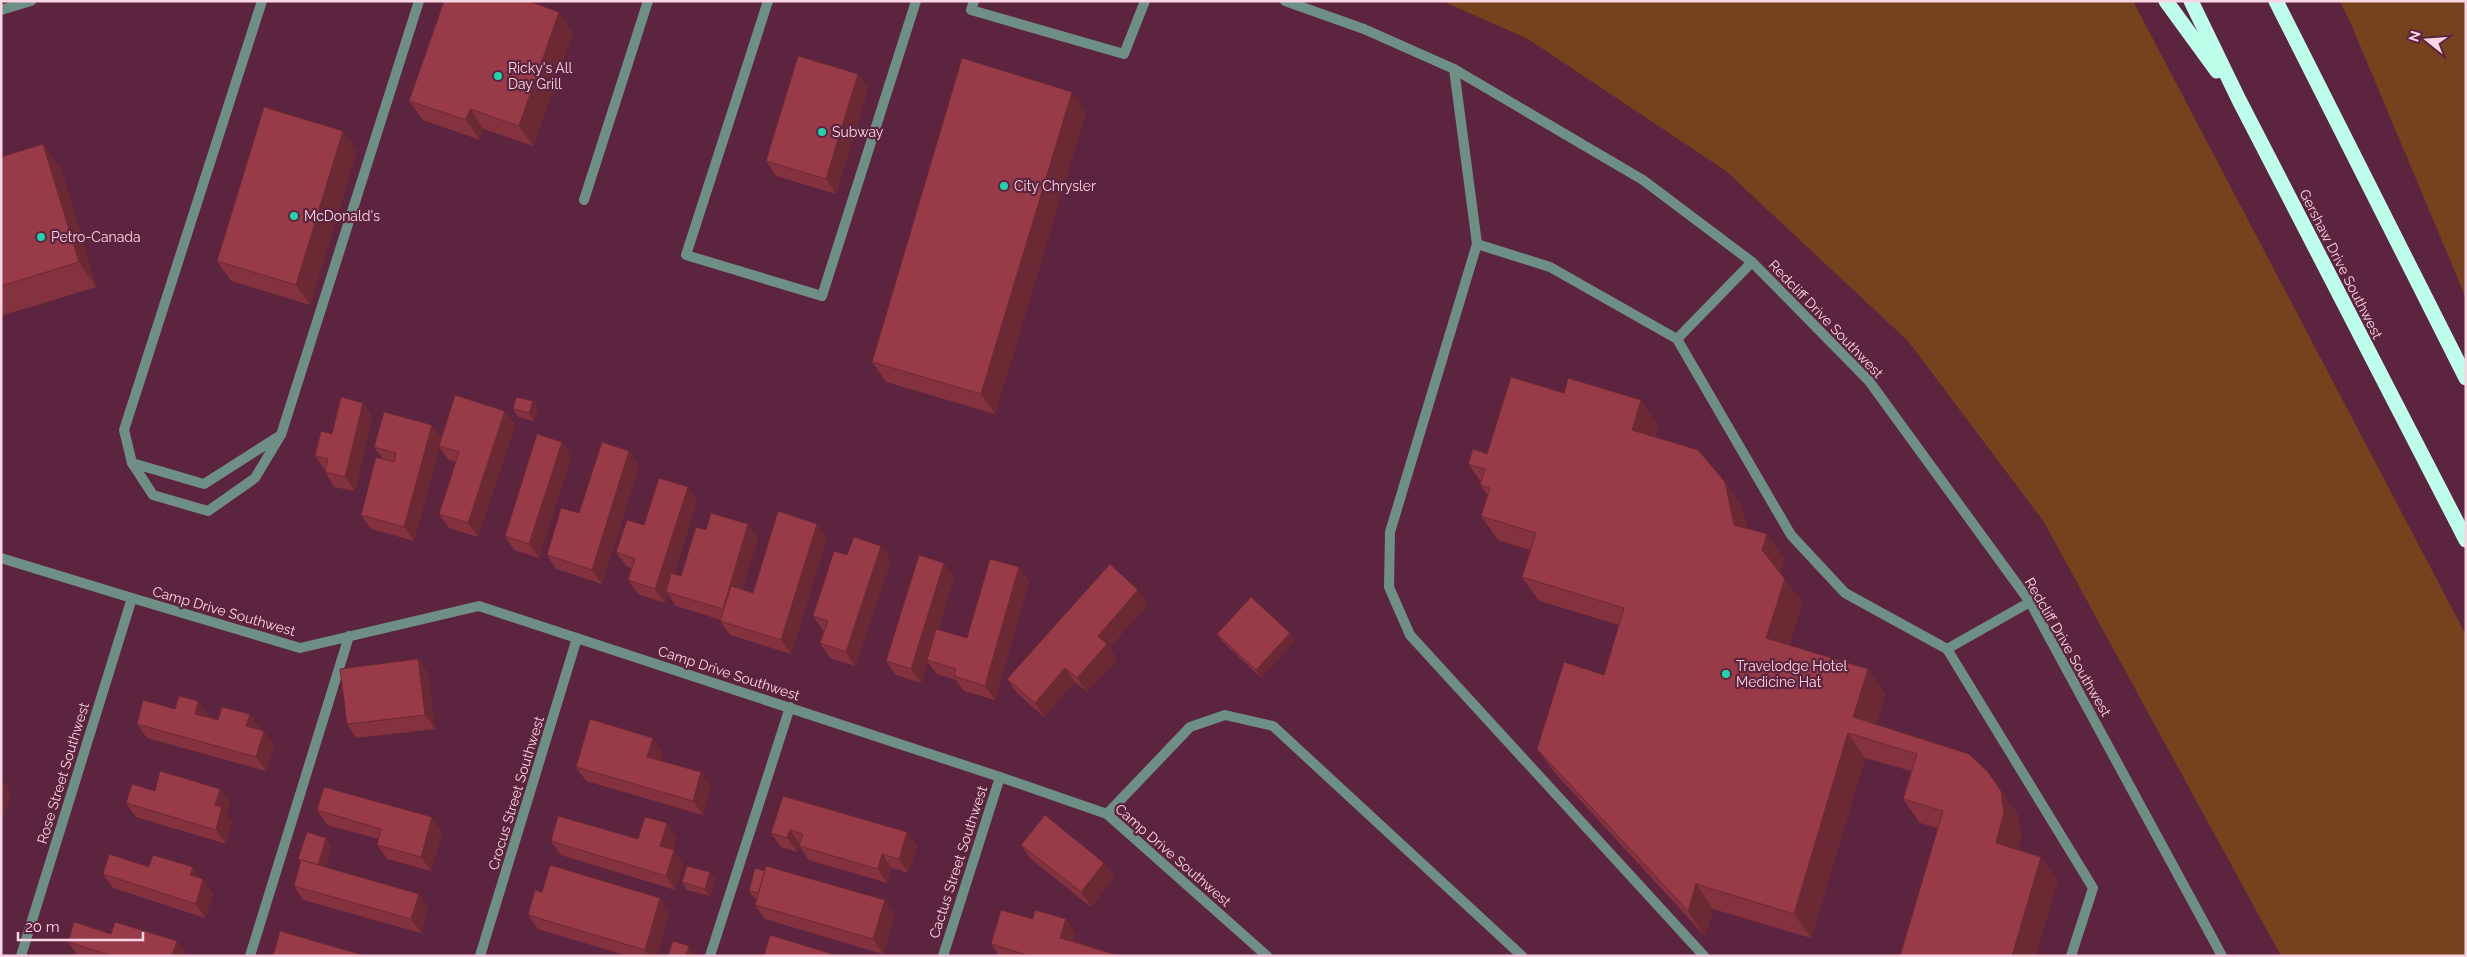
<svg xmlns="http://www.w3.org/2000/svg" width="2467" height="957" font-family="Raleway,sans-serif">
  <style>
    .grass { fill: #76421d }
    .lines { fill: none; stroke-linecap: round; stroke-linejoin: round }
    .lane { stroke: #6e8f85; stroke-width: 10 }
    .street { stroke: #6e8f85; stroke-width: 10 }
    .highway { stroke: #beffeb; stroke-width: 15 }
    .wall { fill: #84323f }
    .shaded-wall { fill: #6b2933 }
    .building { fill: #993a49; stroke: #6b2933 }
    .poi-dot { fill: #1fd5b0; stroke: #5c243e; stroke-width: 2 }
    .labels { text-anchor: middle; stroke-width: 4.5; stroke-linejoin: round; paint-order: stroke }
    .poi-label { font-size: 14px; fill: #fad5e3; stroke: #5c243e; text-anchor: start }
    .street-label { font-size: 14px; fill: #fad5e3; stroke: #5c243e }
  </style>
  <rect width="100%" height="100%" fill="#5c243e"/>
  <!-- grass -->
  <g class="grass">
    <polygon points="1442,1 2133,1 2466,635 2466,956 2281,956 2044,522 1908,341 1726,171 1528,39"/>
    <polygon points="2340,1 2466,1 2466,298 2351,24"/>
  </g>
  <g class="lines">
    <!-- lane -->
    <g class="lane">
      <polyline points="262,1 124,430 132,463 204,484 281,435 419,1"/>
      <polyline points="768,1 686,255 822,296 916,1"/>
      <polyline points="974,1 971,10 1124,54 1145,1"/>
      <polyline points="1454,69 1477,244 1390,532 1389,587 1410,635 1704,956"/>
      <polyline points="584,200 648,1"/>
      <polyline points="1477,244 1550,267 1677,339 1791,535 1845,593 1947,649 2093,888 2071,956"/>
      <polyline points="1677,339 1752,262"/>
      <polyline points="132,463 153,495 208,511 255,478 279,438"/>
      <polyline points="1947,649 2030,602"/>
      <polyline points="1107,814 1190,727 1225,715 1273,726 1522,956"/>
      <polyline points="21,956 132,598 300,648 479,606 1000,777 1107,814 1267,956"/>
      <polyline points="250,956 349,636"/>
      <polyline points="480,956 577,638"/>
      <polyline points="710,956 790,707"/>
      <polyline points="943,956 1000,777"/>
    </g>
    <!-- street -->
    <g class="street">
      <polyline points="1285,1 1364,29 1454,69 1643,180 1752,262 1869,381 2030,602 2222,956"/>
      <polyline points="1,10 31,1"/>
      <polyline points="1,558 132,598"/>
    </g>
    <!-- highway -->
    <g class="highway">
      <polyline points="2166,1 2217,71"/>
      <polyline points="2191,1 2239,100 2466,540"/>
      <polyline points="2276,1 2466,378"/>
    </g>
  </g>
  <!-- wall -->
  <g class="wall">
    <polygon points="573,32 533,146 484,129 480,140 423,120 409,101"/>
    <polygon points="868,88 836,194 776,176 766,161"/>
    <polygon points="1086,112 995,414 886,382 872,362"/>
    <polygon points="357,150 310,305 231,281 217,261"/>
    <polygon points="1,157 61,168 96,287 1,316"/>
    <polygon points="1564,393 1658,425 1655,437 1725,482 1742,506 1747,528 1767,534 1784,559 1780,572 1802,603 1789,645 1868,669 1885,694 1876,724 1988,772 2018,815 2021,836 2018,850 2041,857 2058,881 1938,828 1920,823 1903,799 1911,771 1865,758 1811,938 1713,909 1705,936 1555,773 1537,749 1604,675 1619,625 1539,601 1522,577 1530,550 1498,540 1481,516 1488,496 1480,485 1481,482 1468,464 1487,454"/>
    <polygon points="363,403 372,417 355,491 334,487 325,472 325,470 315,456 332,434"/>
    <polygon points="538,408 534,421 518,417 513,409"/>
    <polygon points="505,411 515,425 478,537 449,528 439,514 456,462 449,460 439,447 414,541 371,529 361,515 383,459 374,447 441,438"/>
    <polygon points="562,442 571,457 539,558 514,550 505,536"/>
    <polygon points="629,451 639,465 602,584 556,569 547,555 579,513"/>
    <polygon points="688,487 697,501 674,574 681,576 706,530 758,538 742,590 753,593 827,538 791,654 730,635 720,621 721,620 676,606 668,594 665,603 638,594 628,580 632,568 626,566 616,552 644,525"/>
    <polygon points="847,555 891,560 855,666 830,658 820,643 824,630 823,630 813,616"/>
    <polygon points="1019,567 1029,581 995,700 964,691 956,680 937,674 928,662 921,683 896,675 886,661 954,577 938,630 967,638"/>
    <polygon points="1148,604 1109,648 1117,659 1087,692 1075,682 1044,717 1017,693 1007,679"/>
    <polygon points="1217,634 1295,640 1261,678 1222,641"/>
    <polygon points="418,659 428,674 435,729 356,738 347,724"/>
    <polygon points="198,701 208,715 208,717 260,728 259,730 274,745 266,771 147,738 137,724 175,709"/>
    <polygon points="663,752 660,760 711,786 703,815 586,781 576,767"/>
    <polygon points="220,789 230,803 226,814 232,822 226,844 136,817 126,803 155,791"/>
    <polygon points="783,796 907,832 917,846 908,873 892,868 887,883 809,860 799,846 800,844 797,852 781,847 771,833"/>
    <polygon points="317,810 442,832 431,871 387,859 377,845 379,839 327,825"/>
    <polygon points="677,837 673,850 683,864 675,890 561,855 551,841 638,839"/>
    <polygon points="331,845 325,867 428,908 421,933 303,900 294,886 301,863 298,859"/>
    <polygon points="1021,845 1104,863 1114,877 1091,907 1031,859"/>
    <polygon points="710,872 715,880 710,896 687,890 682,882"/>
    <polygon points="103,874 201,879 213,894 205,918 113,888"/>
    <polygon points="749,891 895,914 883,954 765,919 755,905 757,899 754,898"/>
    <polygon points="542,892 660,898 669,912 657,956 628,956 538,929 528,915"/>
    <polygon points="1076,933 1073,941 1121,956 999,956 991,944"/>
    <polygon points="111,934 187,955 187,956 78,956 68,942"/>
  </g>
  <!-- shaded-wall -->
  <g class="shaded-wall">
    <polygon points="559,12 573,32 533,146 519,126"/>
    <polygon points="858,74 868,88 836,194 826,179"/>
    <polygon points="1072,92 1086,112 995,414 981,394"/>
    <polygon points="470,109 484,129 480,140 466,120"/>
    <polygon points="343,131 357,150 310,305 296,285"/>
    <polygon points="43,144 61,168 96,287 79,262"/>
    <polygon points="1641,400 1658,425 1649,454 1632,430"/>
    <polygon points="533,401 538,408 534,421 529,413"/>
    <polygon points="363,403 372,417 355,491 345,477"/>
    <polygon points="505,411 515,425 478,537 468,523"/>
    <polygon points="432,425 442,439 414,541 404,527"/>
    <polygon points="562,442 571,457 539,558 529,544"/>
    <polygon points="629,451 639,465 602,584 592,570"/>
    <polygon points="1725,482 1742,506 1751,549 1734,525"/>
    <polygon points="688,487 697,501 668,592 666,592 668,594 665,603 655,589"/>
    <polygon points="748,524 758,538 732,623 723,609"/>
    <polygon points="817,524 827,538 791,654 781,640"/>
    <polygon points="1767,534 1784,559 1779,574 1762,550"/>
    <polygon points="881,546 891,560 855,666 846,652"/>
    <polygon points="944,563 954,577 928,661 927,660 928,662 921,683 911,669"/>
    <polygon points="1019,567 1029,581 995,700 985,686"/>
    <polygon points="1785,579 1802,603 1783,662 1766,638"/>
    <polygon points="1138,590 1148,604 1109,648 1117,659 1087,692 1077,678 1098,636"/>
    <polygon points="1290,633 1295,640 1261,678 1256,670"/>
    <polygon points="418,659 428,674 435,729 425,715"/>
    <polygon points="1065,668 1075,682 1044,717 1035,703"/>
    <polygon points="1868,669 1885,694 1871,740 1853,717"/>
    <polygon points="198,701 208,715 205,728 195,714"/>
    <polygon points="250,714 260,728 256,740 246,726"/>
    <polygon points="264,731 274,745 266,771 256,757"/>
    <polygon points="1848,733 1865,758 1811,938 1794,914"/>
    <polygon points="653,738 663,752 657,771 647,757"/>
    <polygon points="701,772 711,786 703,815 693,801"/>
    <polygon points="1988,772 2018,815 2021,836 2013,868 1996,843"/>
    <polygon points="1,778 11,792 2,819 1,818"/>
    <polygon points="220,789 230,803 226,814 232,822 226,844 216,830 215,805"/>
    <polygon points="432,817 442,832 431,871 421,857"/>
    <polygon points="667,823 677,837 670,860 660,846"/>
    <polygon points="790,830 800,844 797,852 787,838"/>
    <polygon points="907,832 917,846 908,873 899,859"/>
    <polygon points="326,838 331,845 323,873 317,866"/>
    <polygon points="674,850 683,864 675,890 666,876"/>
    <polygon points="882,854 892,868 887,883 878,869"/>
    <polygon points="2041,857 2058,881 2036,956 2012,956"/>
    <polygon points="1104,863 1114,877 1091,907 1081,892"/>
    <polygon points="193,867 202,881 203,879 213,894 205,918 196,904 190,875"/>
    <polygon points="710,872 715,880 710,896 705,889"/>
    <polygon points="1696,884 1713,909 1705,936 1688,911"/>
    <polygon points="419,894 428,908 421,933 411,919"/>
    <polygon points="660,898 669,912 657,956 649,956 645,950"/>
    <polygon points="885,900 895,914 883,954 873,939"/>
    <polygon points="1066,919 1076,933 1070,952 1060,938"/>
    <polygon points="177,941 187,955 187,956 172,956"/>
    <polygon points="689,946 694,954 694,956 686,956"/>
  </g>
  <!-- building -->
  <g class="building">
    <polygon points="444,1 528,1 559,12 519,126 470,109 466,120 409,101"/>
    <polygon points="798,56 858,74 826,179 766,161"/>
    <polygon points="962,58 1072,92 981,394 872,362"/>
    <polygon points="264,107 343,131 296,285 217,261"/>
    <polygon points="43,144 79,262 1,286 1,157"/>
    <polygon points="1511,377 1564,393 1568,378 1641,400 1632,430 1698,450 1725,482 1734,525 1767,534 1762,550 1785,579 1766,638 1868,669 1853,717 1969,754 1988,772 2001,791 2004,812 1996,843 2041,857 2012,956 1900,956 1943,811 1903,799 1917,754 1848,733 1794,914 1696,884 1688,911 1537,749 1564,662 1604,675 1624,608 1522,577 1536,533 1481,516 1490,488 1480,485 1485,469 1468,464 1473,449 1487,454"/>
    <polygon points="455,395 505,411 468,523 439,514 459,452 439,446"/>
    <polygon points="341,397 363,403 345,477 325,472 328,459 315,456 321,431 332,434"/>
    <polygon points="516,397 533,401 529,413 513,409"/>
    <polygon points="384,412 432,425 404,527 361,515 376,457 394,462 396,453 374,447"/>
    <polygon points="537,434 562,442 529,544 505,536"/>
    <polygon points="602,442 629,451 592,570 547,555 561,508 579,513"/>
    <polygon points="659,478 688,487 655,589 628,580 635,559 616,552 627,520 644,525"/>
    <polygon points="778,511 817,524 781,640 720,621 731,586 753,593"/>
    <polygon points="711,513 748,524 723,609 666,592 671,573 681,576 696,527 706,530"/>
    <polygon points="854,537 881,546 846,652 820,643 828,621 813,616 834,551 847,555"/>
    <polygon points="919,555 944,563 911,669 886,661"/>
    <polygon points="990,559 1019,567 985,686 954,676 956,669 927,660 936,629 967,638"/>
    <polygon points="1110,564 1138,590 1098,636 1107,644 1077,678 1065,668 1035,703 1007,679"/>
    <polygon points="1251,597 1290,633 1256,670 1217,634"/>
    <polygon points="418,659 425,715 347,724 340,669"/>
    <polygon points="179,696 198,701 195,714 218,720 222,707 250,714 246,726 264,731 256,757 137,724 143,700 175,709"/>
    <polygon points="590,719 653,738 647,757 701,772 693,801 576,767"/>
    <polygon points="160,771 220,789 215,805 222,807 216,830 126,803 132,784 155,791"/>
    <polygon points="324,787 432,817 421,857 377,845 381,829 317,810"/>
    <polygon points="783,796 907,832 899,859 882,854 878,869 799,846 803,834 790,830 787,838 771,833"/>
    <polygon points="1045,815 1104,863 1081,892 1021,845"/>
    <polygon points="558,816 638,839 645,817 667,823 660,846 674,850 666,876 551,841"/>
    <polygon points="307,832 326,838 318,865 298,859"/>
    <polygon points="109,854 149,867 153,855 193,867 190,875 203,879 196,904 103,874"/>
    <polygon points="301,860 419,894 411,919 294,886"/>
    <polygon points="550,865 660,898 645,950 528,915 535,890 542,892"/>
    <polygon points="687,866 710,872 705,889 682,882"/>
    <polygon points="766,866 885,900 873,939 755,905"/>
    <polygon points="755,868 765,871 758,893 749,891"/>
    <polygon points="1001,910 1033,919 1035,910 1066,919 1060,938 1120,956 1030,956 991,944"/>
    <polygon points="74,922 111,934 115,922 177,941 172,956 113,956 68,942"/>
    <polygon points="280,931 366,956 273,956"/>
    <polygon points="770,935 839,956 764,956"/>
    <polygon points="673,941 689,946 686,956 668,956"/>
  </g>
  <!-- markers -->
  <g class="poi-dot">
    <circle cx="498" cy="76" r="5"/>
    <circle cx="822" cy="132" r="5"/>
    <circle cx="1004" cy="186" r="5"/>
    <circle cx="294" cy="216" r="5"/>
    <circle cx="41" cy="237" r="5"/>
    <circle cx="1726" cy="674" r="5"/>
  </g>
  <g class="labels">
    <!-- poi labels -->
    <g class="poi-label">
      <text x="508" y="73">Ricky's All<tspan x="508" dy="16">Day Grill</tspan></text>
      <text x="832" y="137">Subway</text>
      <text x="1014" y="191">City Chrysler</text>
      <text x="304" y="221">McDonald's</text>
      <text x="51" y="242">Petro-Canada</text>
      <text x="1736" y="671">Travelodge Hotel<tspan x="1736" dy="16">Medicine Hat</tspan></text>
    </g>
    <!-- street labels -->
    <g class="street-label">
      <text transform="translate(2341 264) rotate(63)" y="5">Gershaw Drive Southwest</text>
      <text transform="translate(1826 319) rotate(46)" y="5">Redcliff Drive Southwest</text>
      <text transform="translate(224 611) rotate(16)" y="5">Camp Drive Southwest</text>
      <text transform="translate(2068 647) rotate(60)" y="5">Redcliff Drive Southwest</text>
      <text transform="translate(729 673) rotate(18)" y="5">Camp Drive Southwest</text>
      <text transform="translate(63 773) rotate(-73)" y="5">Rose Street Southwest</text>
      <text transform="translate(516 793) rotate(-73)" y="5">Crocus Street Southwest</text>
      <text transform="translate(1173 855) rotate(41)" y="5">Camp Drive Southwest</text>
      <text transform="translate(958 862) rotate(-72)" y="5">Cactus Street Southwest</text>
    </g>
  </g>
  <!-- border -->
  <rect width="2467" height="957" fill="none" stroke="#fad5e3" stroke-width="5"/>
  <!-- north arrow -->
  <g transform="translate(2427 40) rotate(287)" stroke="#5c243e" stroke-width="4" paint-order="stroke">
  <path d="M0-4L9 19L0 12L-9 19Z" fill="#fad5e3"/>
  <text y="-8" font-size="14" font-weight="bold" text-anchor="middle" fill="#fad5e3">N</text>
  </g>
  <!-- scale -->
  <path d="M18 932v8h125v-8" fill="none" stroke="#fad5e3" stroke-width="2.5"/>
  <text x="25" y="932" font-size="15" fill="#fad5e3" stroke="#5c243e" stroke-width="4" paint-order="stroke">20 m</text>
</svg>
